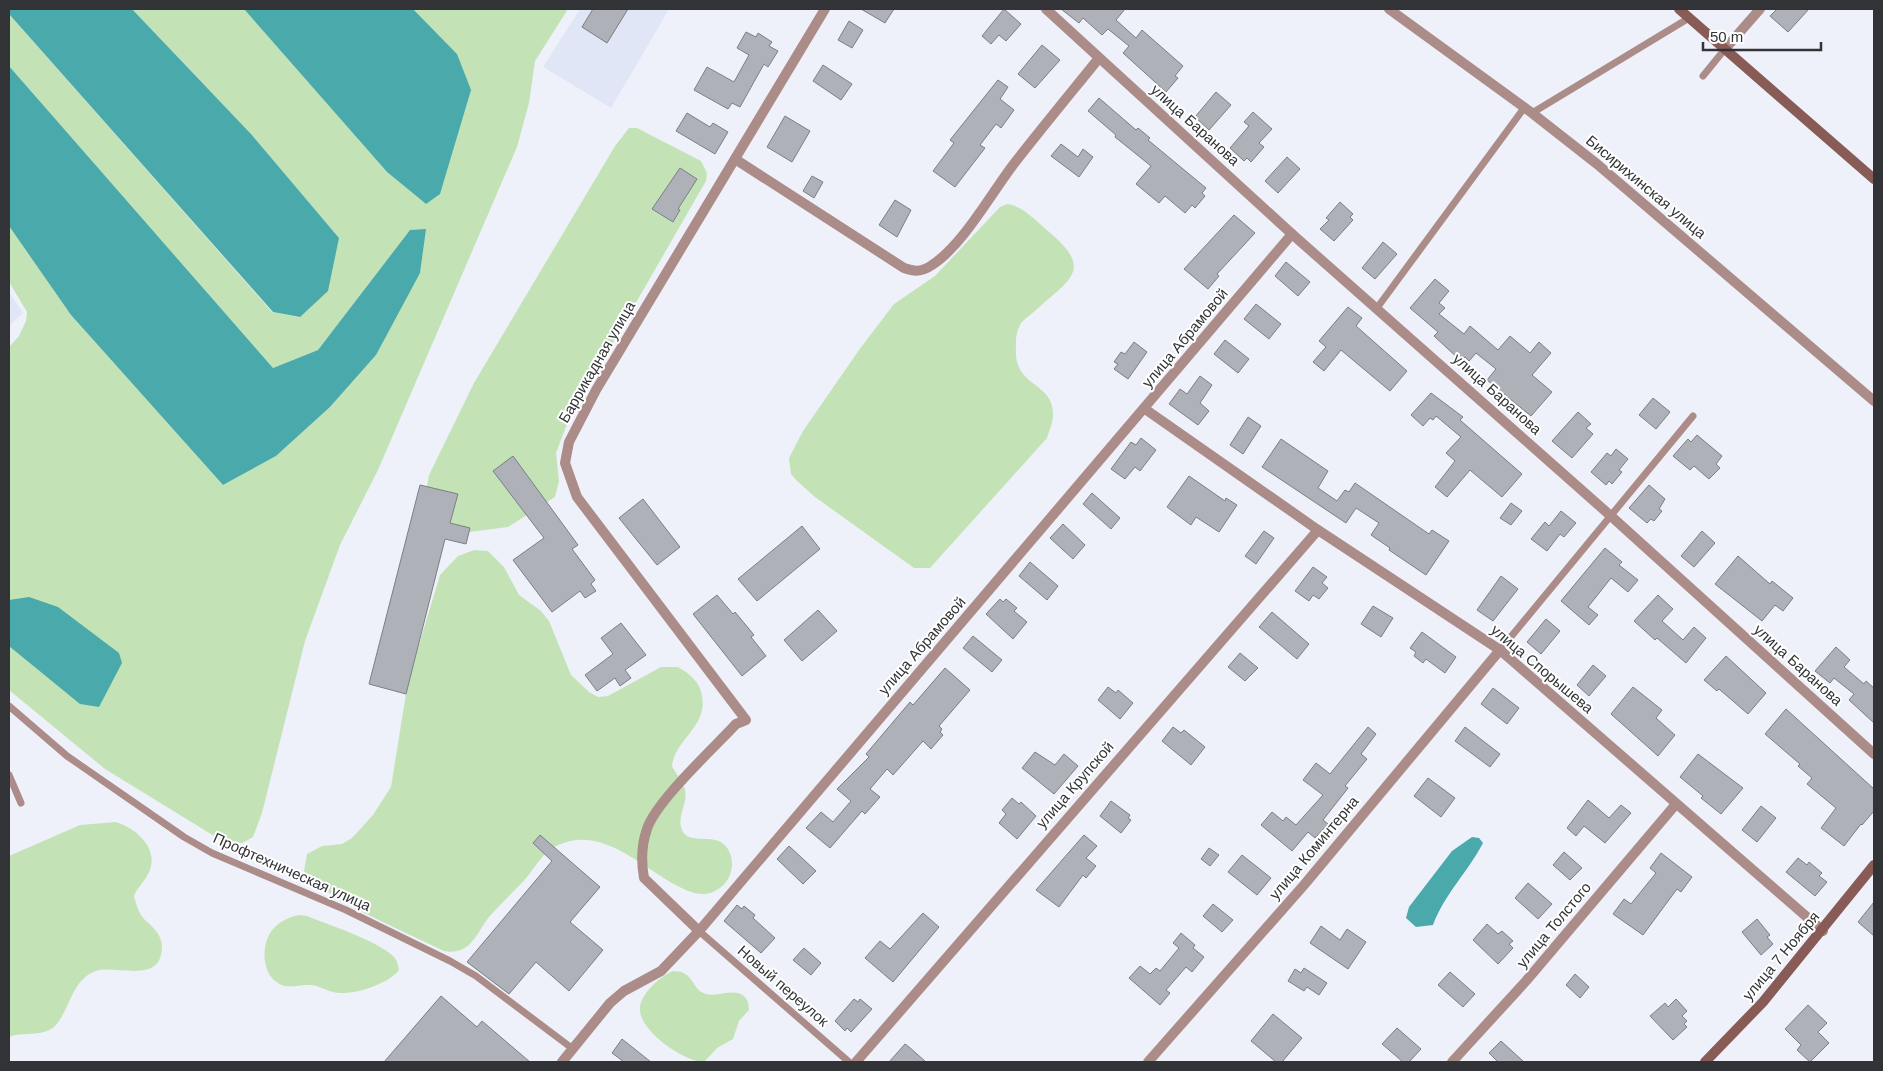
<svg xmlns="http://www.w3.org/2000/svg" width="1883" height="1071" font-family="Helvetica,sans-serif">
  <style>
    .built { fill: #e1e6f6 }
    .green { fill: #c3e3b6 }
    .water { fill: #4aa9aa }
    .building { fill: #afb1b9; stroke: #7c7e86 }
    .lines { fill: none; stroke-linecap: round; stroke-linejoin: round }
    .lane { stroke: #ac8c88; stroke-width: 7 }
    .street { stroke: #ac8c88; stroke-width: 10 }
    .secondary { stroke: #885b57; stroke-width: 10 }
    .labels { text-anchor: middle; stroke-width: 4; stroke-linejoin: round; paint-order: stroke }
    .street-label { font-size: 15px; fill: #323336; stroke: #fff }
  </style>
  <rect width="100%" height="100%" fill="#eff1fa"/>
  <!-- built -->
  <g class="built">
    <polygon points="580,9 669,9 611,108 543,67"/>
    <polygon points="9,292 23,313 9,326"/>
  </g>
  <!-- green -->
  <g class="green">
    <polygon points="132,9 244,9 387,172 426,204 457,54 413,9 568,9 535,61 529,103 517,147 378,470 340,545 305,641 262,813 253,837 242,843 219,839 105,769 9,690 9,347 19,336 26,321 27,312 9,282 9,226 71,315 223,485 276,456 330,407 376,355 410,230 318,350 273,368 9,66 9,14 272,312 299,317 339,238 251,134"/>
    <polygon points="629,128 637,128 701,161 707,173 706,181 569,419 556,453 559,481 555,497 508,527 454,534 426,491 429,475 474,383 615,146"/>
    <path d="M1007 204C1023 206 1036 221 1048 231 1095 270 1070 279 1035 311 1029 316 1022 320 1019 327 1015 335 1016 345 1016 354 1017 387 1054 383 1053 415 1053 423 1049 431 1047 438L930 568H914L815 497 796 480 791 474 789 458 803 431 859 350 894 304 935 276 1000 207Z"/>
    <path d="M474 550 488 551 504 567 519 595 541 611 549 621 571 675 589 692 598 697 608 696 661 667H678C690 674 700 682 702 696 708 727 675 739 672 766 676 774 683 782 685 790 688 802 678 815 681 827 687 851 722 825 731 856 737 878 717 899 694 893 649 879 608 821 556 846 544 852 536 865 528 876 516 890 501 903 489 917 482 926 477 937 469 945 462 951 453 953 444 951 410 934 325 899 304 871L307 854 322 846 342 844 352 838 373 815 391 787 408 681 440 575 458 556Z"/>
    <path d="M116 822C138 829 162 851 147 876 143 883 137 888 134 896 136 904 139 914 145 920 156 930 165 938 161 955 155 982 114 965 96 971 72 979 70 1009 56 1025 44 1038 23 1031 9 1037V856L80 825Z"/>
    <path d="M300 915 307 916C329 925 376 940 393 956 397 960 398 964 399 970 389 984 350 997 333 992 325 990 320 986 311 985 300 984 288 990 278 983 261 973 261 943 273 929 280 921 291 916 300 915Z"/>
    <path d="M673 971C695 971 691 990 706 994 720 998 740 984 748 1002L749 1010 739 1021 733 1039 717 1048 704 1062C685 1062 642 1033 640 1011 638 996 660 976 673 971Z"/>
  </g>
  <!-- water -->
  <g class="water">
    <polygon points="9,9 132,9 251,134 339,238 328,291 300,317 273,312 9,14"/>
    <polygon points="244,9 413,9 457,54 471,90 440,194 426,204 387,172"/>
    <polygon points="9,66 273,368 318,350 410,230 426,229 420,273 376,355 330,407 276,456 223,485 71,315 9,226"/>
    <polygon points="29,597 58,607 119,653 122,663 99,707 80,704 9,646 9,600"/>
    <path d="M1472 837 1479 838 1483 843C1468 872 1445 893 1433 925L1416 927 1406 918 1409 907 1452 851Z"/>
  </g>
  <!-- building -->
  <g class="building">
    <polygon points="593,9 628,9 607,43 582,27"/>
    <polygon points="861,9 894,9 885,23"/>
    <polygon points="1004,9 1021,24 1006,41 999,35 991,44 982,36"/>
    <polygon points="1061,9 1125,9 1116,20 1136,38 1142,30 1183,66 1175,76 1178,78 1166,92 1123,53 1129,46 1108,29 1102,35 1083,18 1079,23"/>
    <polygon points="1777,9 1809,9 1788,32 1770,16"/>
    <polygon points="849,21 863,30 852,48 838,40"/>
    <polygon points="746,32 756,37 758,33 772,42 769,46 778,51 768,67 764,64 740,107 732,103 728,109 694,90 707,67 734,82 749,55 737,48"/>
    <polygon points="1042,45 1060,60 1035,88 1018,74"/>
    <polygon points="823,65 852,84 841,100 813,81"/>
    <polygon points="998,80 1008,87 1000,99 1014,110 1001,128 996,124 980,145 985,148 955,187 933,171 954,143 950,140"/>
    <polygon points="1216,92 1231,105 1209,130 1195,117"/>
    <polygon points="1099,98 1136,130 1138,128 1150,138 1148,140 1206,188 1202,193 1205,196 1195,208 1192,205 1185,213 1165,196 1159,203 1136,184 1151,166 1115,137 1116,135 1088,111"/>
    <polygon points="1253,112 1272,129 1259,143 1264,147 1251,162 1247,158 1244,161 1230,148 1249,126 1244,122"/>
    <polygon points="687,113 710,127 713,123 728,132 715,154 676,131"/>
    <polygon points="785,116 810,131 792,162 767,147"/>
    <polygon points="1061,144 1078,157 1083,149 1093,157 1079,177 1051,156"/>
    <polygon points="1287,157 1300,169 1278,193 1265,181"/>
    <polygon points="680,168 697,179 678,209 680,210 673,222 652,209"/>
    <polygon points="812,176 823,182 814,198 803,191"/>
    <polygon points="895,200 911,210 897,237 879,225"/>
    <polygon points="1340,202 1353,214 1350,217 1353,220 1334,241 1320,229 1329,220 1326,218"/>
    <polygon points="1234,215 1255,233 1217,274 1219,276 1208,289 1184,269"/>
    <polygon points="1383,242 1397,254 1375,279 1362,268"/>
    <polygon points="1286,262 1310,282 1298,296 1275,276"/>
    <polygon points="1435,279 1449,291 1439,303 1445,308 1439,314 1464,334 1470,326 1498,350 1510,336 1530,353 1539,342 1551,353 1532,375 1552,392 1531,416 1487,380 1496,369 1476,353 1469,361 1465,357 1461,361 1434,336 1438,332 1410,308"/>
    <polygon points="1256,304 1281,324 1269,339 1244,319"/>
    <polygon points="1348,307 1362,318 1356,326 1407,371 1390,391 1341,350 1324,371 1313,362 1326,347 1319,341"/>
    <polygon points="1225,340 1249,359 1238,373 1214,354"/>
    <polygon points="1134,342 1147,352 1128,379 1114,369 1118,364 1114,362 1121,352 1125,354"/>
    <polygon points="1200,376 1212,385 1200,403 1209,411 1198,425 1169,404 1180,389 1187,394"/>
    <polygon points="1431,393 1463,417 1460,420 1522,474 1502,497 1470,470 1447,497 1435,487 1455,461 1446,453 1461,437 1436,416 1433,420 1430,418 1423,426 1411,415"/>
    <polygon points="1653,398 1670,412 1656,429 1639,415"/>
    <polygon points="1578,412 1591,424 1586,428 1593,434 1572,458 1552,441"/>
    <polygon points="1248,417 1261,426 1243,454 1230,445"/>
    <polygon points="1697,435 1722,456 1716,464 1720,468 1709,479 1694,466 1690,470 1673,456 1688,439 1691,442"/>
    <polygon points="1141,438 1156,450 1140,471 1135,467 1125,479 1111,469 1131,442 1136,445"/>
    <polygon points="1281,439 1328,471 1318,488 1337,501 1345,490 1349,492 1355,483 1429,534 1432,530 1449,541 1426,575 1389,550 1390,548 1371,535 1379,523 1356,508 1346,523 1262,467"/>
    <polygon points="1616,449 1628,459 1619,470 1622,472 1612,484 1609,481 1606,485 1591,472 1607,453 1611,456"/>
    <polygon points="513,456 578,545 572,549 595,580 591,584 596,591 585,598 580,591 552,612 513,560 544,538 493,471"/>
    <polygon points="1189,476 1225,501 1226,498 1237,505 1219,532 1196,517 1191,525 1167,507"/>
    <polygon points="420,485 458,494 450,523 470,528 466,544 445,539 406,694 369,684"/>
    <polygon points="1649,485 1665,499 1659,509 1662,511 1654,521 1651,519 1647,523 1629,508"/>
    <polygon points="1092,493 1120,518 1111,529 1083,504"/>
    <polygon points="643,499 680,547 657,565 619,518"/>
    <polygon points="1511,503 1522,511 1511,525 1500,518"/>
    <polygon points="1561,511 1576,523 1564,537 1560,534 1547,551 1531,539 1545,522 1549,526"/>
    <polygon points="1063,524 1085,545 1073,559 1050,538"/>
    <polygon points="802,526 820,549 757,601 738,579"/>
    <polygon points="1264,531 1274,538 1256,564 1245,556"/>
    <polygon points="1702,531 1715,543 1694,567 1681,556"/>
    <polygon points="1605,548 1622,562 1619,565 1638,580 1628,592 1611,578 1588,607 1598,615 1589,625 1561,601"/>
    <polygon points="1738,556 1770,584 1772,581 1793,598 1783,611 1775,605 1762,621 1715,584"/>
    <polygon points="1030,562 1058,586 1047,600 1019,576"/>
    <polygon points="1313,567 1327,577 1322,583 1328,588 1319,599 1313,595 1309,601 1295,591"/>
    <polygon points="1501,576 1518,589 1493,621 1477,610"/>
    <polygon points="717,595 733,614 735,612 754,635 751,637 766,656 742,676 693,614"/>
    <polygon points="1658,595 1673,609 1662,621 1683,640 1694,627 1706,638 1686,663 1657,638 1655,640 1634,621"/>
    <polygon points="1000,599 1003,602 1006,599 1017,608 1014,611 1027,622 1013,639 986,614"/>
    <polygon points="1373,606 1393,618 1381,637 1361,624"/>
    <polygon points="818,610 837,631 802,661 784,640"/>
    <polygon points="1272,612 1309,644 1297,659 1259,627"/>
    <polygon points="1546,619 1560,631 1541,654 1527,642"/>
    <polygon points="621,623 646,655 625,670 631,678 620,686 615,678 597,691 585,675 613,654 601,638"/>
    <polygon points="1422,632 1456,657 1445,673 1426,659 1423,663 1414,656 1416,652 1410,648"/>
    <polygon points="973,636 1002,660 992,672 963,648"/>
    <polygon points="1836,647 1850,660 1844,667 1864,684 1866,681 1874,688 1874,723 1849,700 1854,694 1834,678 1830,683 1815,671"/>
    <polygon points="1240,653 1258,668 1245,681 1228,667"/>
    <polygon points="1726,656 1766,693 1748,714 1719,689 1717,691 1704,680"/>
    <polygon points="1593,665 1606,676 1589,696 1577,685"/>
    <polygon points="945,668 970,690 939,726 942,729 940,732 943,735 931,749 923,741 893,775 887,769 870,789 880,797 865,814 862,811 830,848 806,828 821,812 833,822 851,801 837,789 869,757 866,754 910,702 913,705"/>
    <polygon points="1108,687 1116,693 1118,690 1133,703 1120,719 1098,700"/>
    <polygon points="1633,687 1662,710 1656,718 1675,735 1658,756 1611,714"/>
    <polygon points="1493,688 1519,708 1507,724 1481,704"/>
    <polygon points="1786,709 1874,789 1874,811 1862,825 1861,824 1844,846 1821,828 1836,808 1807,784 1812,778 1798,766 1800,764 1765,734"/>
    <polygon points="1173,727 1181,733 1184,730 1205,747 1191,765 1162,741"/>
    <polygon points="1368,727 1376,734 1361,754 1367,759 1345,786 1348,788 1323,820 1328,824 1315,838 1308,832 1292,851 1261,825 1272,812 1283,821 1286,817 1296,825 1323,795 1303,780 1316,763 1330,774"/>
    <polygon points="1465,727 1500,754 1490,767 1455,741"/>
    <polygon points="1035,752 1055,765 1064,754 1078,766 1054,794 1022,768"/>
    <polygon points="1698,754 1743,788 1721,814 1701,798 1703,796 1680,777"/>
    <polygon points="1428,778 1455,798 1441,817 1414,796"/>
    <polygon points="1012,798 1019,804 1021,802 1036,816 1017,839 999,823 1006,814 1002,810"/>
    <polygon points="1588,800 1609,818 1621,805 1631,813 1605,843 1584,826 1576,836 1567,828"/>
    <polygon points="1111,801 1130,815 1128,818 1131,820 1121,833 1100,816"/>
    <polygon points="1761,806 1776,818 1757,842 1742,830"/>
    <polygon points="540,835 600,887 570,922 603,950 569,991 536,962 509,994 467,962 552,861 533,843"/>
    <polygon points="1084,835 1097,846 1086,858 1096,866 1086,878 1083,875 1059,907 1036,890"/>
    <polygon points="789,846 816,871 803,884 777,859"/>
    <polygon points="1209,848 1219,855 1210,866 1201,859"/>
    <polygon points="1564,852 1582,868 1570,880 1553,865"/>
    <polygon points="1661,853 1692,877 1681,892 1677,889 1643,935 1613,914 1624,899 1631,904 1656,873 1650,868"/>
    <polygon points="1242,855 1271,878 1257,895 1228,872"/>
    <polygon points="1798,858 1807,865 1809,862 1822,873 1819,876 1827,882 1815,896 1786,872"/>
    <polygon points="1528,883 1552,904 1538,919 1515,898"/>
    <polygon points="1874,902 1874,936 1858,922"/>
    <polygon points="1213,904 1233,920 1222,932 1203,916"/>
    <polygon points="737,905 742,909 744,906 755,915 753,918 775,938 761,953 724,921"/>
    <polygon points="923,913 939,927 893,982 865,958 880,941 890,949"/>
    <polygon points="1757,919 1770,935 1767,937 1773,944 1761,955 1742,932"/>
    <polygon points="1487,924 1498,934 1502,931 1513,941 1509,944 1513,948 1498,964 1473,940"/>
    <polygon points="1321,926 1340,940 1347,929 1366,942 1348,969 1310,943"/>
    <polygon points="1181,933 1195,945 1193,948 1204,957 1192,972 1186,967 1166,990 1170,993 1160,1005 1129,978 1140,966 1150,974 1156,968 1160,971 1179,948 1173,943"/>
    <polygon points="804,948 821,963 811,975 793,960"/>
    <polygon points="1304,968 1327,983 1319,995 1307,987 1304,991 1288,981 1295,969 1301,973"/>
    <polygon points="1450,972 1475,994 1463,1007 1438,985"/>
    <polygon points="1575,974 1589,987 1580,998 1566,985"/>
    <polygon points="441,996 477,1027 482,1021 530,1062 384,1062"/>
    <polygon points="854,999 858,1002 860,999 872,1009 851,1032 847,1028 845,1031 835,1021"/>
    <polygon points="1676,999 1687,1011 1682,1016 1687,1021 1684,1024 1687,1027 1673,1040 1650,1016 1665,1003 1668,1007"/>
    <polygon points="1808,1005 1827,1023 1818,1032 1829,1043 1810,1062 1797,1050 1801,1045 1785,1029"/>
    <polygon points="1273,1014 1302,1038 1282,1062 1276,1062 1251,1041"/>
    <polygon points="1397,1028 1421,1049 1409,1062 1403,1062 1382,1044"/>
    <polygon points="622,1039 651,1062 624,1062 612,1053"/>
    <polygon points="1501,1041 1524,1062 1498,1062 1489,1053"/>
    <polygon points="905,1044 909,1047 926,1062 889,1062"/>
  </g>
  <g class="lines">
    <!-- lane -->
    <g class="lane">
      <polyline points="1703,76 1725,49"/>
      <polyline points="1532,113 1689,18"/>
      <polyline points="1377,308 1524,108"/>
      <polyline points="1500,650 1693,416"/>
      <polyline points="9,706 67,756 184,837 212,853 346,910 450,961 476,976 573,1049"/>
      <polyline points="9,775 21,803"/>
      <polyline points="699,931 849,1062"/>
    </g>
    <!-- street -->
    <g class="street">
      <polyline points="1046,9 1292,234 1612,517 1874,754"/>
      <polyline points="1389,9 1532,113 1597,164 1874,401"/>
      <polyline points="1725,49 1760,9"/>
      <path d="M735 159 904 268C915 272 922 272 932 265 962 246 991 194 1013 165 1041 129 1070 94 1099 58"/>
      <polyline points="1145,409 1318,530 1500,650 1823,931"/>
      <path d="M699 931 644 878C641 861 641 846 647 829 656 801 714 748 736 724L746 720 577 497 565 463 569 442 596 390 825 9"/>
      <polyline points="562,1062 610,1003 624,991 661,971 699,931 1292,234"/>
      <polyline points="856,1062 1318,530"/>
      <polyline points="1148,1062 1304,885 1500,650"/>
      <polyline points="1452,1062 1526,981 1676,804"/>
    </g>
    <!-- secondary -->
    <g class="secondary">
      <polyline points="1679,9 1874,179"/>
      <polyline points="1705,1062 1763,1002 1874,865"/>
    </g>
  </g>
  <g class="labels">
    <!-- street labels -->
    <g class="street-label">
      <text transform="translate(1195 125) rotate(42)" y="5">улица Баранова</text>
      <text transform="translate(1646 187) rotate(40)" y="5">Бисирихинская улица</text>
      <text transform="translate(1185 338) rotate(-50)" y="5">улица Абрамовой</text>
      <text transform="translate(597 362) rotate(-60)" y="5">Баррикадная улица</text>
      <text transform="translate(1497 394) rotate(42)" y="5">улица Баранова</text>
      <text transform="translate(922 646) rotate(-49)" y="5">улица Абрамовой</text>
      <text transform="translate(1798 665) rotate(42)" y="5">улица Баранова</text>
      <text transform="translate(1542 669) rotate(40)" y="5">улица Спорышева</text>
      <text transform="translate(1075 785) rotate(-49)" y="5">улица Крупской</text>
      <text transform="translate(1314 848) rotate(-50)" y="5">улица Коминтерна</text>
      <text transform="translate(292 872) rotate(24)" y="5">Профтехническая улица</text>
      <text transform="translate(1554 925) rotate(-50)" y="5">улица Толстого</text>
      <text transform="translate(1781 956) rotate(-50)" y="5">улица 7 Ноября</text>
      <text transform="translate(783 986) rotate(41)" y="5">Новый переулок</text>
    </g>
  </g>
  <!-- border -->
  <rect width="1883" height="1071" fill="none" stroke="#323336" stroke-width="20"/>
  <!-- scale -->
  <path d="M1703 42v8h118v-8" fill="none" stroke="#323336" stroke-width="2.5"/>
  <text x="1710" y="42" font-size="15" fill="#323336" stroke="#ffffff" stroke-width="4" paint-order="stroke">50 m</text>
</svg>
